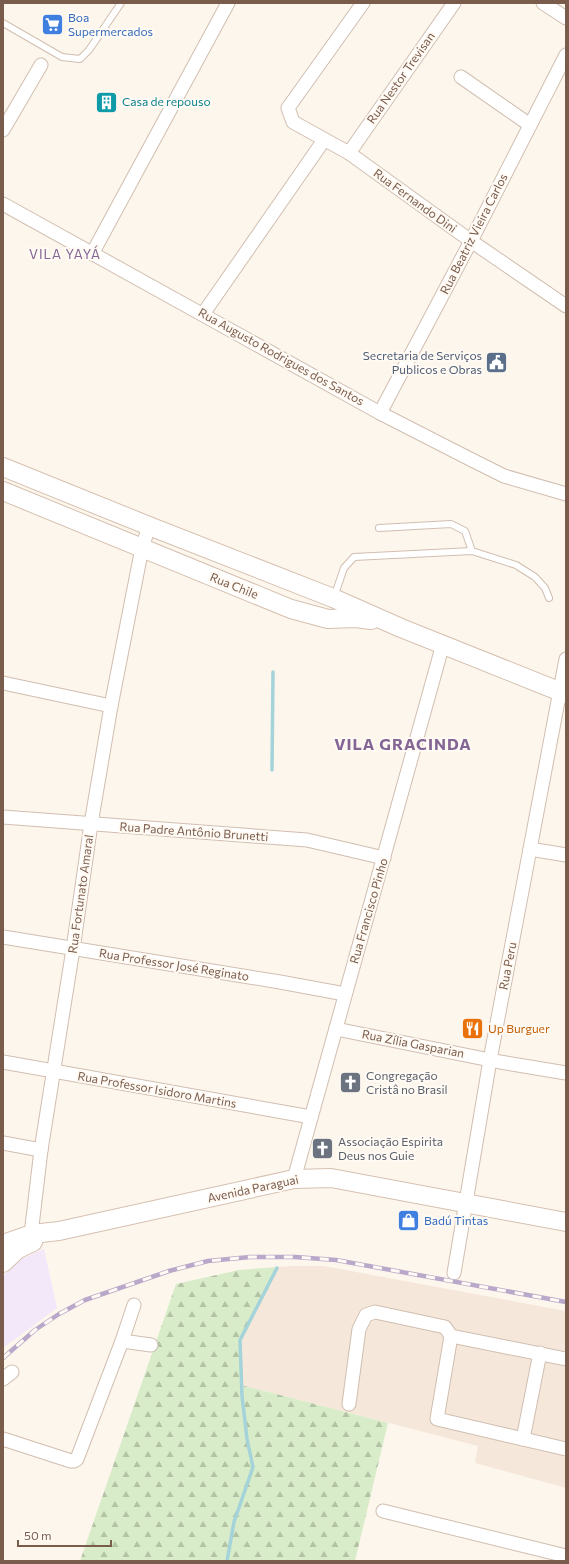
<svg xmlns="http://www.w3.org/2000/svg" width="569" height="1564" font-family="Commissioner,sans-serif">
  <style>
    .residential { fill: #f5e8da }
    .education { fill: #f3e8fa }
    .forest { fill: url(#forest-firs) }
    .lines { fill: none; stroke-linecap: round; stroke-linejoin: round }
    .stream { stroke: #a5d3da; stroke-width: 3.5 }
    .lane-casing { stroke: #d1beb0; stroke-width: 8 }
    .street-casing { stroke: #d1beb0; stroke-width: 15 }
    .secondary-casing { stroke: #d6c0b0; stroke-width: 20 }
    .lane { stroke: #fff; stroke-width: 6 }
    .street { stroke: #fff; stroke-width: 13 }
    .secondary { stroke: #fff; stroke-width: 18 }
    .rail-casing { stroke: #b9a8c9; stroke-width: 4.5 }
    .rail { stroke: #fffaf3; stroke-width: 3; stroke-dasharray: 9; stroke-linecap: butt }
    .labels { text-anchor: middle; stroke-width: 4; stroke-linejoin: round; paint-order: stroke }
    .shop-label { font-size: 12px; fill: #366cbe; stroke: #fffaf3; text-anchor: start }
    .street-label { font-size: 12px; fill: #7a5c4d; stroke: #fffaf3 }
    .culture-label { font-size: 12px; fill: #0d838f; stroke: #fffaf3; text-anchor: start }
    .service-label { font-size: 12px; fill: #4e5e75; stroke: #fffaf3; text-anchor: end }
    .food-label { font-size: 12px; fill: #c56008; stroke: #fffaf3; text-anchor: start }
    .worship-label { font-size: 12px; fill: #5b616d; stroke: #fffaf3; text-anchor: start }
    .neighbourhood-label { font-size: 13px; letter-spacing: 1px; fill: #846695; stroke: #fffaf3 }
    .district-label { font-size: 16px; font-weight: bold; letter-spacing: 1px; fill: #846695; stroke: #fffaf3 }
  </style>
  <defs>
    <pattern id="forest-firs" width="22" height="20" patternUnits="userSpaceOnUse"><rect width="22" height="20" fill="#d8ecc9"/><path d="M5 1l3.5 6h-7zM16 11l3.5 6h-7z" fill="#b4c2a5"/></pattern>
  </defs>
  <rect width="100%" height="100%" fill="#fdf6ec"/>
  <!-- residential -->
  <polygon class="residential" points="292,1266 324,1266 566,1311 566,1488 475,1463 478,1446 241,1385 240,1340 278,1267"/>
  <!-- education -->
  <polygon class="education" points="44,1249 57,1308 3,1348 3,1276 21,1259"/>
  <!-- forest -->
  <polygon class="forest" points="278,1267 240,1340 241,1385 388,1423 355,1561 80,1561 176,1284 239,1270"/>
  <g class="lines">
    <!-- stream -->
    <g class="stream">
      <polyline points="272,770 273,672"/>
      <polyline points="227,1561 234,1522 253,1467 247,1439 242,1396 240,1340 277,1268"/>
    </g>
    <defs>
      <g id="lane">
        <polyline points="3,23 62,57 80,59 89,50 121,3"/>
        <polyline points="379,528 451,524 465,531 472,551"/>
        <polyline points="334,597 344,568 354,557 472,551 516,565 535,577 545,588 549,598"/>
      </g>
      <g id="street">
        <polyline points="363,3 288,108 293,122 349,153 471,241 566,306"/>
        <polyline points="543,3 566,18"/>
        <polyline points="461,77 530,125"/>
        <polyline points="3,130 41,65"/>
        <polyline points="349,153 454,3"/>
        <polyline points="3,204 380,413 470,459 504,476 566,494"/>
        <polyline points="92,254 228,3"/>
        <polyline points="203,314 324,140"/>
        <polyline points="380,413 471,241 566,55"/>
        <polyline points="3,683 111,706"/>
        <polyline points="3,817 307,840 384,858"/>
        <polyline points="530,849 566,855"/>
        <polyline points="3,937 280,982 345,994"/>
        <polyline points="336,1029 500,1062 566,1073"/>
        <polyline points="3,1062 311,1117"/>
        <polyline points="3,1143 41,1150"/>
        <polyline points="294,1179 443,644"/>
        <polyline points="35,1241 32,1234 32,1226 41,1150 73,949 91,824 111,706 142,548 149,526"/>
        <polyline points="454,1273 490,1060 566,659"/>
        <polyline points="451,1336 566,1359"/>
        <polyline points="122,1341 151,1345"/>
        <polyline points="3,1379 12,1372"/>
        <polyline points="349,1404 359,1329 366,1315 375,1312 445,1327 451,1336 437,1419 566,1449"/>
        <polyline points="3,1439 71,1461 74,1461 77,1459 122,1341 134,1305"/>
        <polyline points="523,1439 540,1353"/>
        <polyline points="383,1511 566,1556"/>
      </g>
      <g id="secondary">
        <polyline points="3,467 149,526 333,598 401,628 566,694"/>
        <polyline points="3,491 291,609 328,619 356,618 371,620"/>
        <polyline points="3,1244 32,1234 59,1231 294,1179 331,1178 566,1222"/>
        <polyline points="3,1263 18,1249 33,1242"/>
      </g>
    </defs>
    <!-- lane casing -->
    <use href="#lane" class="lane-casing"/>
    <!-- street casing -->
    <use href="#street" class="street-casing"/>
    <!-- secondary casing -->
    <use href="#secondary" class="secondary-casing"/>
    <!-- lane -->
    <use href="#lane" class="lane"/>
    <!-- street -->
    <use href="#street" class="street"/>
    <!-- secondary -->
    <use href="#secondary" class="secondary"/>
    <defs>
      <polyline id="rail" points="3,1358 35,1330 59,1314 85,1300 169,1271 208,1261 250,1257 295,1257 336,1260 566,1302"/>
    </defs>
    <!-- rail casing -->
    <use href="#rail" class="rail-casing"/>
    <!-- rail -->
    <use href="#rail" class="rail"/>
  </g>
  <!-- icons -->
  <defs>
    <symbol id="supermarket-square" viewBox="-11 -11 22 22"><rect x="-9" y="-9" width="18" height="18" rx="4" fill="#3f7fe0" stroke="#fffaf3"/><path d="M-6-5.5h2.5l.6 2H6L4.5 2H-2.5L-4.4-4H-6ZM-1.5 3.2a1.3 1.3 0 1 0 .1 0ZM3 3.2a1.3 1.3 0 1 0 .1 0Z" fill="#fff"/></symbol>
    <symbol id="building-square" viewBox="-11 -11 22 22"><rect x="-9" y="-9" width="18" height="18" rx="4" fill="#0f9aa8" stroke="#fffaf3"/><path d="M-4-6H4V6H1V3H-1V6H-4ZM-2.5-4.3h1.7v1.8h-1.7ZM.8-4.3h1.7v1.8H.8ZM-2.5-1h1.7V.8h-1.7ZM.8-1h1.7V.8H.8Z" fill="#fff"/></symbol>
    <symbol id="civic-square" viewBox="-11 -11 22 22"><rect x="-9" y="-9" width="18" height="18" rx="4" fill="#5c6f8a" stroke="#fffaf3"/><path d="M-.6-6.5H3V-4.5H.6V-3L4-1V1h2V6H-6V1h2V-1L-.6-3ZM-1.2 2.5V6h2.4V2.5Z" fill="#fff"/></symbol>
    <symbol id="restaurant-square" viewBox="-11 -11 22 22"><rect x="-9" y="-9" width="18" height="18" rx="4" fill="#e8710a" stroke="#fffaf3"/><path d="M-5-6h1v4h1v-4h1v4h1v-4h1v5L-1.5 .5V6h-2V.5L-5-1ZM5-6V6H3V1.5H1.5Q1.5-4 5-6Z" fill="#fff"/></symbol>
    <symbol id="church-square" viewBox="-11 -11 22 22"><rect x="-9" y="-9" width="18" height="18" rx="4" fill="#6b7280" stroke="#fffaf3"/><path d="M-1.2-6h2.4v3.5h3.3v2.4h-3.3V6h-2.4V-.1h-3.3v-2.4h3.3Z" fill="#fff"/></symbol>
    <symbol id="shop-square" viewBox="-11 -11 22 22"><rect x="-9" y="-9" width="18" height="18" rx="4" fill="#3f7fe0" stroke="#fffaf3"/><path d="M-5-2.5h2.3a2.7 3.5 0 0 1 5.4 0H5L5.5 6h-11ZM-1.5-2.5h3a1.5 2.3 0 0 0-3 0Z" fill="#fff"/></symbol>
  </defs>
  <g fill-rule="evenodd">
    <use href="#supermarket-square" x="40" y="12" width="25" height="25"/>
    <use href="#building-square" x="94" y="90" width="25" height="25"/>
    <use href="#civic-square" x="484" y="350" width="25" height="25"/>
    <use href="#restaurant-square" x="460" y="1016" width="25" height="25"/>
    <use href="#church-square" x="338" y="1070" width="25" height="25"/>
    <use href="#church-square" x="310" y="1136" width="25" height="25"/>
    <use href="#shop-square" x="396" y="1208" width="25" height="25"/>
  </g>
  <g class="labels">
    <!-- shop labels -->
    <g class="shop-label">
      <text x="68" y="22">Boa<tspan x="68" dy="14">Supermercados</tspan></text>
      <text x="424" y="1225">Badú Tintas</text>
    </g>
    <!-- street labels -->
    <g class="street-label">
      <text transform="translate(401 78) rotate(-55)" y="4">Rua Nestor Trevisan</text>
      <text transform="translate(415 201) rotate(36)" y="4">Rua Fernando Dini</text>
      <text transform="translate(474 234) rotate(-63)" y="4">Rua Beatriz Vieira Carlos</text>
      <text transform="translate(281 357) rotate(29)" y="4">Rua Augusto Rodrigues dos Santos</text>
      <text transform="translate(234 586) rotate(22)" y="4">Rua Chile</text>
      <text transform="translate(194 832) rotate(4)" y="4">Rua Padre Antônio Brunetti</text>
      <text transform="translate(81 894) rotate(-82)" y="4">Rua Fortunato Amaral</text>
      <text transform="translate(369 911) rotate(-74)" y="4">Rua Francisco Pinho</text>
      <text transform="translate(174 965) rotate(9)" y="4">Rua Professor José Reginato</text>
      <text transform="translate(508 966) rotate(-79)" y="4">Rua Peru</text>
      <text transform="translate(413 1044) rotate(11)" y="4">Rua Zília Gasparian</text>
      <text transform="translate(157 1090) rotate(10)" y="4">Rua Professor Isidoro Martins</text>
      <text transform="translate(253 1189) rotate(-12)" y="4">Avenida Paraguai</text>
    </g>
    <!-- culture labels -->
    <g class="culture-label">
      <text x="122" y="106">Casa de repouso</text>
    </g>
    <!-- service labels -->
    <g class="service-label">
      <text x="482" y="360">Secretaria de Serviços<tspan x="482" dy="14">Publicos e Obras</tspan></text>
    </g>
    <!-- food labels -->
    <g class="food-label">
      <text x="488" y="1033">Up Burguer</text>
    </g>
    <!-- worship labels -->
    <g class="worship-label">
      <text x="366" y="1080">Congregação<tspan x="366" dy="14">Cristâ no Brasil</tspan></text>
      <text x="338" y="1146">Associação Espirita<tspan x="338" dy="14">Deus nos Guie</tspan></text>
    </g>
    <!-- neighbourhood labels -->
    <g class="neighbourhood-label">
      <text x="65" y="259">VILA YAYÁ</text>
    </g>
    <!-- district labels -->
    <g class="district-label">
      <text x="403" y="750">VILA GRACINDA</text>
    </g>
  </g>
  <!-- border -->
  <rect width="569" height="1564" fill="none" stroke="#7a5c4d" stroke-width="8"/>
  <!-- scale -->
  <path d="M18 1540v6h93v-6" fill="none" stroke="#7a5c4d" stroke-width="2"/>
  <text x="24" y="1540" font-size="12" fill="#7a5c4d" stroke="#fffaf3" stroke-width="3" paint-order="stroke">50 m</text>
</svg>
